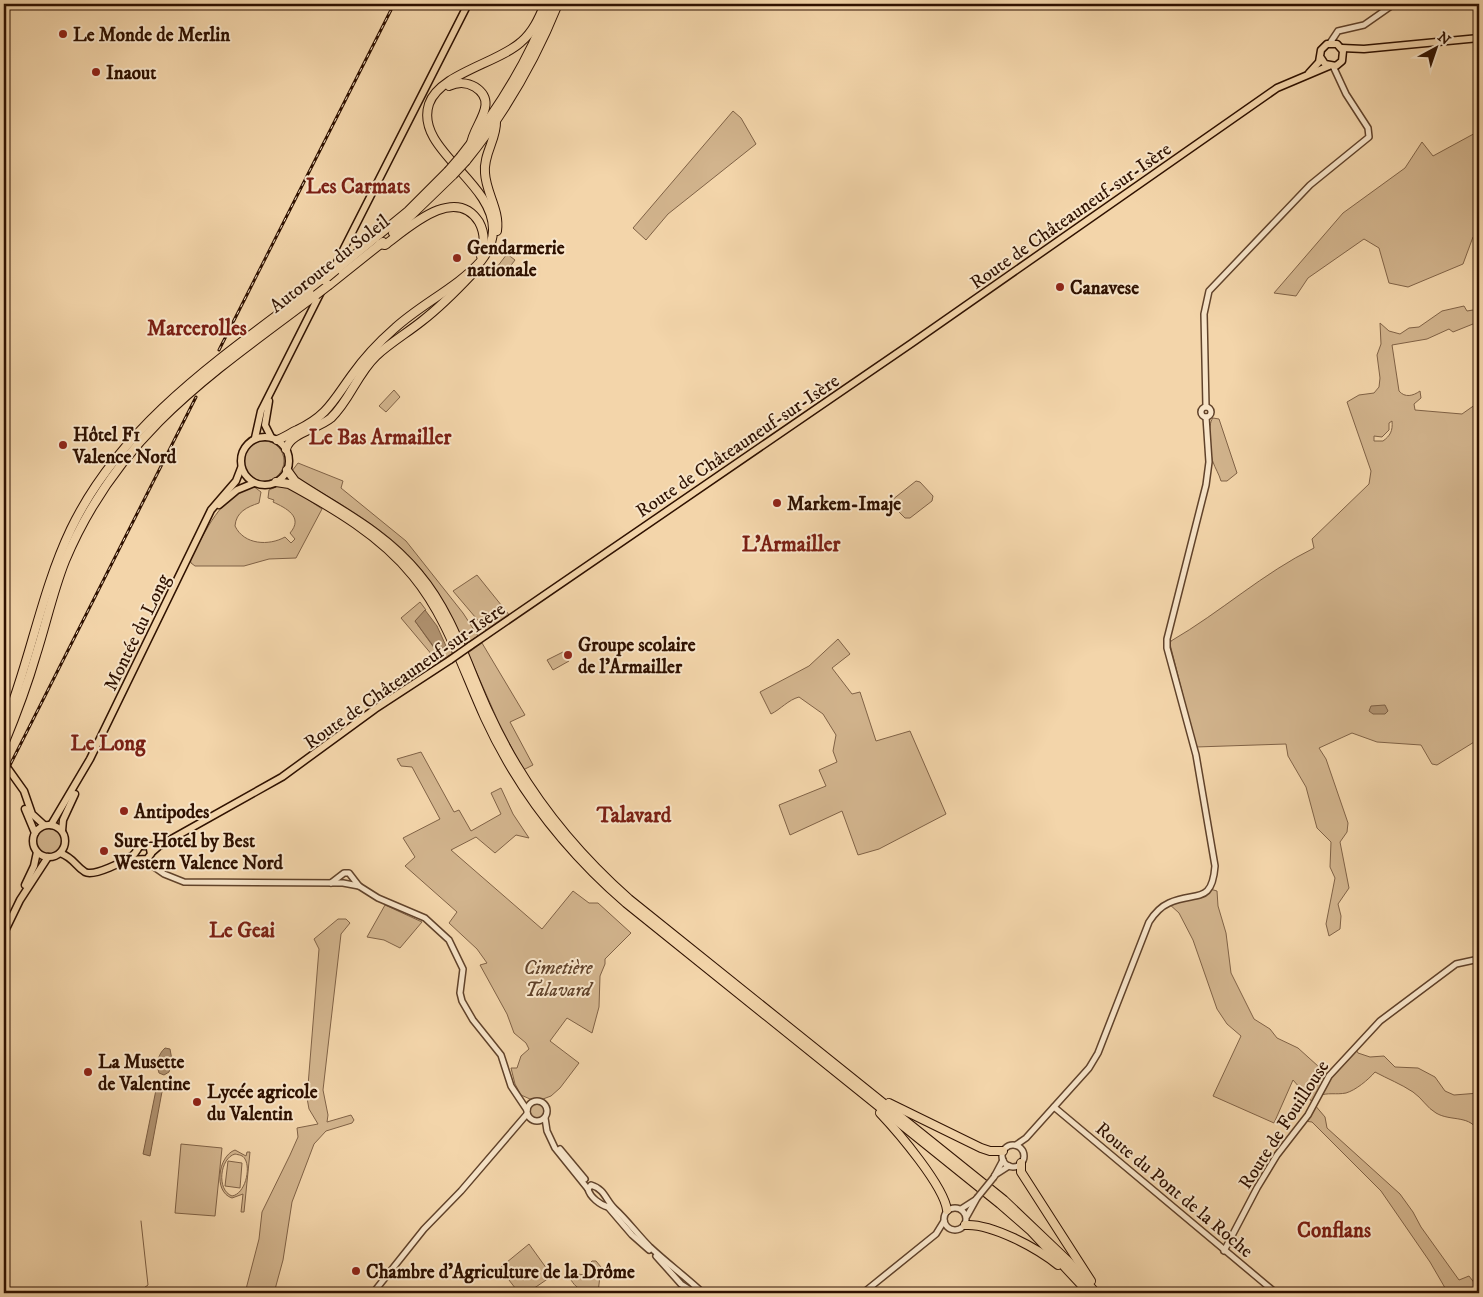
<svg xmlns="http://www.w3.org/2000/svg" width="1483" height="1297" font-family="'IM FELL DW Pica',serif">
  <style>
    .green { fill: #d2b48d; stroke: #806246; fill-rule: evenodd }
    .water { fill: #b09270; stroke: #7c5e43 }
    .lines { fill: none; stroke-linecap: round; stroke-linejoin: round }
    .stream { stroke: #7c5e43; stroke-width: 1 }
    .minor-casing { stroke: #60422a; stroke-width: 8 }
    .major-casing { stroke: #2f1100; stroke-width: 9 }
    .highway-casing { stroke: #2f1100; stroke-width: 10 }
    .minor { stroke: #f7e4c8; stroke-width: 5 }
    .major { stroke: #f3d5aa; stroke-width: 6 }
    .highway { stroke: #f3d5aa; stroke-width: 8 }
    .rail-casing { stroke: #2f1100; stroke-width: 3 }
    .rail { stroke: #f7e4c8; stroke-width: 1; stroke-dasharray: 4; stroke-linecap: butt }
    .minor-bridge-casing { stroke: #60422a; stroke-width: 8; stroke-linecap: butt }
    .major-bridge-casing { stroke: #2f1100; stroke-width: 9; stroke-linecap: butt }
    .highway-bridge-casing { stroke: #2f1100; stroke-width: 10; stroke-linecap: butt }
    .minor-bridge { stroke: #f7e4c8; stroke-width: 5 }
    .major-bridge { stroke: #f3d5aa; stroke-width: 6 }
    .highway-bridge { stroke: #f3d5aa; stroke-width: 8 }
    .poi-dot { fill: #8f2418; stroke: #f7e4c8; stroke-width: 2 }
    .labels { text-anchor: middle; stroke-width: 4; stroke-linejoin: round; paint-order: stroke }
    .poi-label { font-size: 19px; font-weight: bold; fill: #2f1100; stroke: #f7e4c8; text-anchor: start }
    .street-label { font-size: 19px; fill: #2f1100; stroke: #f7e4c8 }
    .park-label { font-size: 19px; font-style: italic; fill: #60422a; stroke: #f7e4c8 }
    .quarter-label { font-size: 21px; font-weight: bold; fill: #7a1f14; stroke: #f7e4c8 }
  </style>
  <rect width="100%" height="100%" fill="#f3d5aa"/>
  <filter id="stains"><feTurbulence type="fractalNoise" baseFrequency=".004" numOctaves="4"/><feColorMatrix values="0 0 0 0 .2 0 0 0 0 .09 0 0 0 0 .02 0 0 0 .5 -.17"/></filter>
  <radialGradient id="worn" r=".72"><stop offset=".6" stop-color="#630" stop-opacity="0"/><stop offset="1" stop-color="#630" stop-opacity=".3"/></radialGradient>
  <!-- green -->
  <g class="green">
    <polygon points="733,111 741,118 756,144 668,214 646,240 633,228"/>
    <polygon points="1479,131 1479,236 1473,237 1463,264 1408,287 1389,283 1379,248 1364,239 1308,278 1296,296 1274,293 1343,213 1405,168 1422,142 1433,156"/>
    <polygon points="507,254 515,260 502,277 494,271"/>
    <path d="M1464 306 1467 311 1479 309V330L1473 324 1453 332 1449 329 1427 339 1392 345 1399 391C1405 398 1413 396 1420 391L1421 398 1414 404 1415 410 1462 414 1479 402V739L1437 765 1432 764 1421 745 1377 742 1352 733 1319 748 1326 759 1348 823 1347 832 1340 842 1349 888 1338 904 1341 916 1340 929 1329 936 1326 924 1335 878 1330 867 1331 842 1317 828 1306 787 1288 756 1286 744 1196 747 1170 644 1171 641C1221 612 1263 573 1314 548L1312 539 1369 484 1371 471 1347 402 1359 395 1374 393 1379 387 1380 378 1377 355 1381 344 1380 323 1389 331 1400 334 1409 328 1419 327 1442 311ZM1392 421C1393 431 1390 436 1383 441H1374V436L1382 437 1389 430V423Z"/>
    <polygon points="394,390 400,397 386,412 379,406"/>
    <path d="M1213 418 1219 419 1237 473 1227 481H1221C1219 474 1215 468 1213 462 1210 454 1207 424 1213 418Z"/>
    <circle cx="264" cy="461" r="20"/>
    <path d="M298 463 343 481 341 488 406 541 463 613 478 636 465 644C451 618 439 591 420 568 387 528 338 503 294 476L292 471Z"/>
    <polygon points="916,481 920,482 933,496 932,501 910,518 905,518 891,504 892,500"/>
    <path d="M280 485 294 490 322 509 296 558 269 559 244 566H195L191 563 190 559C208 528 218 499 253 486L261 492 259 503C247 507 236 512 235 526 244 545 269 546 285 537L291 543 295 539 290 533C304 517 286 508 273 502L274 500 268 498 269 490Z"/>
    <polygon points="477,575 510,616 487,631 453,591"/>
    <polygon points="420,602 426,610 415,621 437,652 449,646 453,653 438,662 401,618"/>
    <path d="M838 639 850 654 832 668 852 694 860 692 876 741 910 731 946 814 879 849 858 855 842 811 790 835 779 805 826 786 819 770 837 762 833 751 836 735 823 714 799 697C788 700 781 709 771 714L760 692 809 666Z"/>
    <polygon points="482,643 525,715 510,722 533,765 523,770 498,721 468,653"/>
    <polygon points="563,652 569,661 553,670 547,660"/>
    <polygon points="421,752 454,812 459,810 471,831 501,814 491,793 501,788 513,814 529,838 516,835 495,853 476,837 451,850 542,929 573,891 589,903 598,903 631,933 605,959 605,964 600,976 599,1007 592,1033 567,1018 550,1041 579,1063 560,1088 551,1096 543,1099 530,1099 521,1095 515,1084 511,1068 517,1068 521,1056 529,1049 526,1043 514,1033 507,1014 480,965 487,963 477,949 449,923 457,912 405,866 415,857 403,838 440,819 412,767 401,766 397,759"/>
    <circle cx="49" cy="841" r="13"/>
    <path d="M1210 889 1217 891 1218 906 1226 933 1231 973 1254 1019 1270 1029 1277 1038 1298 1048 1329 1076 1355 1048 1358 1053 1370 1057 1384 1056 1395 1067 1418 1068 1435 1077 1445 1091 1454 1095 1479 1093V1133C1471 1114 1451 1122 1436 1113 1427 1108 1422 1098 1413 1092 1401 1084 1388 1079 1375 1072 1368 1080 1356 1090 1346 1093 1336 1095 1328 1092 1318 1096L1314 1104 1325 1117 1327 1128 1400 1194 1413 1212 1421 1227 1459 1280 1469 1276 1479 1289V1293H1448L1430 1262 1381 1191 1312 1122 1304 1121 1314 1104 1293 1080 1274 1123 1213 1096 1241 1036 1227 1024 1217 1009 1193 940 1179 913 1168 903Z"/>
    <polygon points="385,905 422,922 400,948 384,940 367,937"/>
    <polygon points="338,919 346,919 350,923 341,934 323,1090 328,1115 327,1122 351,1115 354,1120 352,1123 326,1131 314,1144 292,1202 283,1260 274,1293 245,1293 259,1239 262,1212 290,1155 298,1137 297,1128 318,1124 309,1109 307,1098 319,949 314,939"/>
    <circle cx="537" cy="1111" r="7"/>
    <polygon points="181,1144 222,1148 215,1216 175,1213"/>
    <path d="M235 1150 246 1156 247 1152H250L244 1212H241L243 1194 232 1198C213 1192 218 1156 235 1150ZM235 1154C239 1155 243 1155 245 1159 251 1169 245 1194 232 1196 216 1190 220 1158 235 1154Z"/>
    <polygon points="228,1161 242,1163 240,1188 225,1186"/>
    <polygon points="529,1244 552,1276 527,1293 519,1293 502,1271 501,1267"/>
    <path d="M592 1261H596L601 1267 598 1293C583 1293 573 1288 568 1273L586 1275 588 1265Z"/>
  </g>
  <!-- water -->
  <g class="water">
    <polygon points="425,610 437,626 446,646 437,651 415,621"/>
    <polygon points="1385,705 1388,711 1385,714 1373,714 1369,711 1371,706"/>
    <path d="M165 1048 170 1049 172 1060 169 1072 164 1075 159 1073C156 1064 158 1054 165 1048Z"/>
    <polygon points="158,1080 164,1081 150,1156 143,1154"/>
  </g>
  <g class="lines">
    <!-- stream -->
    <polyline class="stream" points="137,1293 148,1285 141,1221"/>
    <defs>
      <g id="minor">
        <polyline points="1330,43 1338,31 1364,25 1394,4"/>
        <polyline points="1206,407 1204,314 1209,291 1310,185 1369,137 1368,128 1346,94 1333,66"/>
        <circle cx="1206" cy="412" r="5"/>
        <polyline points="144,860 164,874 184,882 343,883 359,886"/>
        <polyline points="331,883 344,873 349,873 359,886 378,898 425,918 449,940 463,969 460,993 462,1001 473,1020 501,1055 511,1086 527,1110"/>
        <circle cx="537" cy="1111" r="10"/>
        <polyline points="1054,1107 1276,1293"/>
        <polyline points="545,1118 547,1131 555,1148 588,1189"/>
        <path d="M1016 1145 1026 1138 1089 1068 1098 1053 1149 922C1154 914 1160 907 1169 903 1196 891 1212 905 1215 866L1196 755 1167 648V639L1206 485 1209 462 1206 417"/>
        <circle cx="1013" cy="1156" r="11"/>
        <polyline points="560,1149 585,1179"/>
        <polyline points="995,1175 1009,1166"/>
        <polyline points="994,1177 1003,1160"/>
        <path d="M610 1205 608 1207C600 1205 590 1197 588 1189L591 1185C605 1189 606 1201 615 1209 628 1221 637 1234 650 1247 667 1263 686 1277 703 1293"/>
        <polyline points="608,1207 632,1235 649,1250"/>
        <circle cx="955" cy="1219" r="11"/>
        <polyline points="961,1209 975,1200"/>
        <polyline points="967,1216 977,1198"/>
        <polyline points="1224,1251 1257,1188 1277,1155 1308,1115 1329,1076 1380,1021 1456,964 1479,959"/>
        <polyline points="656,1256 681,1284 695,1293"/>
        <polyline points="373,1293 424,1229 461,1191 527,1114"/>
        <polyline points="863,1293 936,1234 944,1221"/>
      </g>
      <g id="major">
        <polyline points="1342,48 1364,49 1479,38"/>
        <polyline points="1309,73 1319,62 1321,50 1327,44 1337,44 1343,51 1342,61 1336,66 1325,64 1321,58"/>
        <polyline points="332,272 468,4"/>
        <polyline points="269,401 265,425 271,437"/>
        <circle cx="265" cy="461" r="24"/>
        <polyline points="255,438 261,411 322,290"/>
        <polyline points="219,505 237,490 254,483"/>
        <polyline points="470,646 912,343 1277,88 1329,66"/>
        <polyline points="4,763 24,791 32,814 44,825"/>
        <polyline points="25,809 35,833"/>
        <circle cx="49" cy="841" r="16"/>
        <polyline points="51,825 90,759 211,510 236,481 241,468"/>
        <polyline points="62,831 63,820 75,794"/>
        <path d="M60 853C74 858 75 866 85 872 94 877 125 861 133 855 137 852 137 849 140 846H157"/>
        <polyline points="151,853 159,846 282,777 375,709 450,660"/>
        <polyline points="129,860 147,859 151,854 150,849"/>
        <polyline points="25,885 34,866 37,852"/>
        <polyline points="4,933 20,900 48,857"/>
      </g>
      <g id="highway">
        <path d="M449 86C457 82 467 82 475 87 500 103 473 125 471 144"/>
        <path d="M496 121C497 139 483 154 485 173 486 193 500 210 497 231"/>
        <path d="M461 156C498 110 529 60 550 4"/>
        <path d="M466 161C505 113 535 61 558 4"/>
        <polyline points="393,233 453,175"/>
        <path d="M380 244 385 245C408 228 455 184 479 222 485 233 485 244 481 256"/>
        <polyline points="336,270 408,211 448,171"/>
        <polyline points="329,285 383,242"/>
        <path d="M277 440C284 438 290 433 297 430 327 416 333 401 352 375 364 358 379 342 395 328 421 304 458 287 481 261 488 252 493 241 493 230 494 182 414 149 429 104 439 74 498 63 521 42 533 32 539 18 545 4"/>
        <path d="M286 449C290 433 318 429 331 418 350 400 357 374 376 356 390 343 407 333 422 321 440 307 456 291 472 274"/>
        <path d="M287 470 295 481C339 510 385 532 419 574 453 614 467 666 489 713 522 785 569 846 629 899L1004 1200 1068 1261 1096 1293"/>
        <path d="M276 482 289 484C333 508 381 536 413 576 447 617 463 670 485 718 518 790 566 851 626 903L1000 1204 1031 1231 1089 1293"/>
        <path d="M4 726C30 662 41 592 71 529 124 419 230 352 324 280"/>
        <path d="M4 744C16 715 27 686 36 655 46 624 53 591 65 561 118 434 211 374 316 295"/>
        <polyline points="889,1103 981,1148 990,1151 1003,1151"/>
        <path d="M880 1113C898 1132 944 1186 947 1210"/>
        <polyline points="1021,1163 1021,1172 1091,1281"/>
        <path d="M965 1225C991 1223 1037 1248 1058 1265"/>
      </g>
    </defs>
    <!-- minor casing -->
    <use href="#minor" class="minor-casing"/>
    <!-- major casing -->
    <use href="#major" class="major-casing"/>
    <!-- highway casing -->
    <use href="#highway" class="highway-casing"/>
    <!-- minor -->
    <use href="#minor" class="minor"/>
    <!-- major -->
    <use href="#major" class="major"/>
    <!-- highway -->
    <use href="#highway" class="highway"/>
    <defs>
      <g id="rail">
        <polyline points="219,350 394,4"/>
        <polyline points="4,777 196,397"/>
      </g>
    </defs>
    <!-- rail casing -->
    <use href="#rail" class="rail-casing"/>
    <!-- rail -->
    <use href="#rail" class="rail"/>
    <defs>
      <polyline id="minor-bridge" points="977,1198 994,1177"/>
      <polyline id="major-bridge" points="450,660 470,646"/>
      <g id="highway-bridge">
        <polyline points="448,171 461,156"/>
        <polyline points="453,175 466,161"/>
        <polyline points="324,280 336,270"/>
        <polyline points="316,295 329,285"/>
      </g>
    </defs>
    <!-- minor-bridge casing -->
    <use href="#minor-bridge" class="minor-bridge-casing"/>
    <!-- major-bridge casing -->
    <use href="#major-bridge" class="major-bridge-casing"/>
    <!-- highway-bridge casing -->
    <use href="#highway-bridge" class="highway-bridge-casing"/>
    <!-- minor-bridge -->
    <use href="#minor-bridge" class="minor-bridge"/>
    <!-- major-bridge -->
    <use href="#major-bridge" class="major-bridge"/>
    <!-- highway-bridge -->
    <use href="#highway-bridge" class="highway-bridge"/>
  </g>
  <!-- markers -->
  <g class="poi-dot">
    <circle cx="63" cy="34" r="5"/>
    <circle cx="96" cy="72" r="5"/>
    <circle cx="457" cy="258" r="5"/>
    <circle cx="1060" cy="287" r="5"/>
    <circle cx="63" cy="445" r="5"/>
    <circle cx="777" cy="503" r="5"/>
    <circle cx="568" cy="655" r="5"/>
    <circle cx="124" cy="811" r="5"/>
    <circle cx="104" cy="851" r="5"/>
    <circle cx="88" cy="1072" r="5"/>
    <circle cx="197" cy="1102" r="5"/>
    <circle cx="356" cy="1271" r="5"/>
  </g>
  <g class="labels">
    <!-- poi labels -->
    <g class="poi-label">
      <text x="73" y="41">Le Monde de Merlin</text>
      <text x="106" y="79">Inaout</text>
      <text x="467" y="254">Gendarmerie<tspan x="467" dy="22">nationale</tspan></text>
      <text x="1070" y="294">Canavese</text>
      <text x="73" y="441">Hôtel F1<tspan x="73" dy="22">Valence Nord</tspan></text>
      <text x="787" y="510">Markem-Imaje</text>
      <text x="578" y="651">Groupe scolaire<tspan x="578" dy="22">de l'Armailler</tspan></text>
      <text x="134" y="818">Antipodes</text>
      <text x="114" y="847">Sure Hotel by Best<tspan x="114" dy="22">Western Valence Nord</tspan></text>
      <text x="98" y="1068">La Musette<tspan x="98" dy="22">de Valentine</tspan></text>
      <text x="207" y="1098">Lycée agricole<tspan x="207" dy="22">du Valentin</tspan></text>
      <text x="366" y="1278">Chambre d'Agriculture de la Drôme</text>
    </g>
    <!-- street labels -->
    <g class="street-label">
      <text transform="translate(1070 215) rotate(-35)" y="7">Route de Châteauneuf-sur-Isère</text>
      <text transform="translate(329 263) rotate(-38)" y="7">Autoroute du Soleil</text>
      <text transform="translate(737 445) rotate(-34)" y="7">Route de Châteauneuf-sur-Isère</text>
      <text transform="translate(136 632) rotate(-64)" y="7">Montée du Long</text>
      <text transform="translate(404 675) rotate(-35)" y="7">Route de Châteauneuf-sur-Isère</text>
      <text transform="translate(1283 1124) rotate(-57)" y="7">Route de Fouillouse</text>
      <text transform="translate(1175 1189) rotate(40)" y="7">Route du Pont de la Roche</text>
    </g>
    <!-- park labels -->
    <g class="park-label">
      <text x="558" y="974">Cimetière<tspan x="558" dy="22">Talavard</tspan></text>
    </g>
    <!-- quarter labels -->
    <g class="quarter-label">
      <text x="358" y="193">Les Carmats</text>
      <text x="197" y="335">Marcerolles</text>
      <text x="380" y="444">Le Bas Armailler</text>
      <text x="791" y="551">L'Armailler</text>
      <text x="108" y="750">Le Long</text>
      <text x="634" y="822">Talavard</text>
      <text x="242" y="937">Le Geai</text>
      <text x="1334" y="1237">Conflans</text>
    </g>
  </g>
  <!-- margin -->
  <rect width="1483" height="1297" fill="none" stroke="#f3d5aa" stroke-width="20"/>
  <rect x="5" y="5" width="1473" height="1287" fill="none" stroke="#2f1100" stroke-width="2.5"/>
  <rect x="10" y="10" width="1463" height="1277" fill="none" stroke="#2f1100"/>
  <!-- north arrow -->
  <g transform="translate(1436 48) rotate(40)" stroke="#f7e4c8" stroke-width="4" paint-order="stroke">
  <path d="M0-4L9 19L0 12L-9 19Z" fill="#2f1100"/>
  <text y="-8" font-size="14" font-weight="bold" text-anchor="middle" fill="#2f1100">N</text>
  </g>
  <rect width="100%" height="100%" filter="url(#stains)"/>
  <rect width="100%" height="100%" fill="url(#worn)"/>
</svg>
